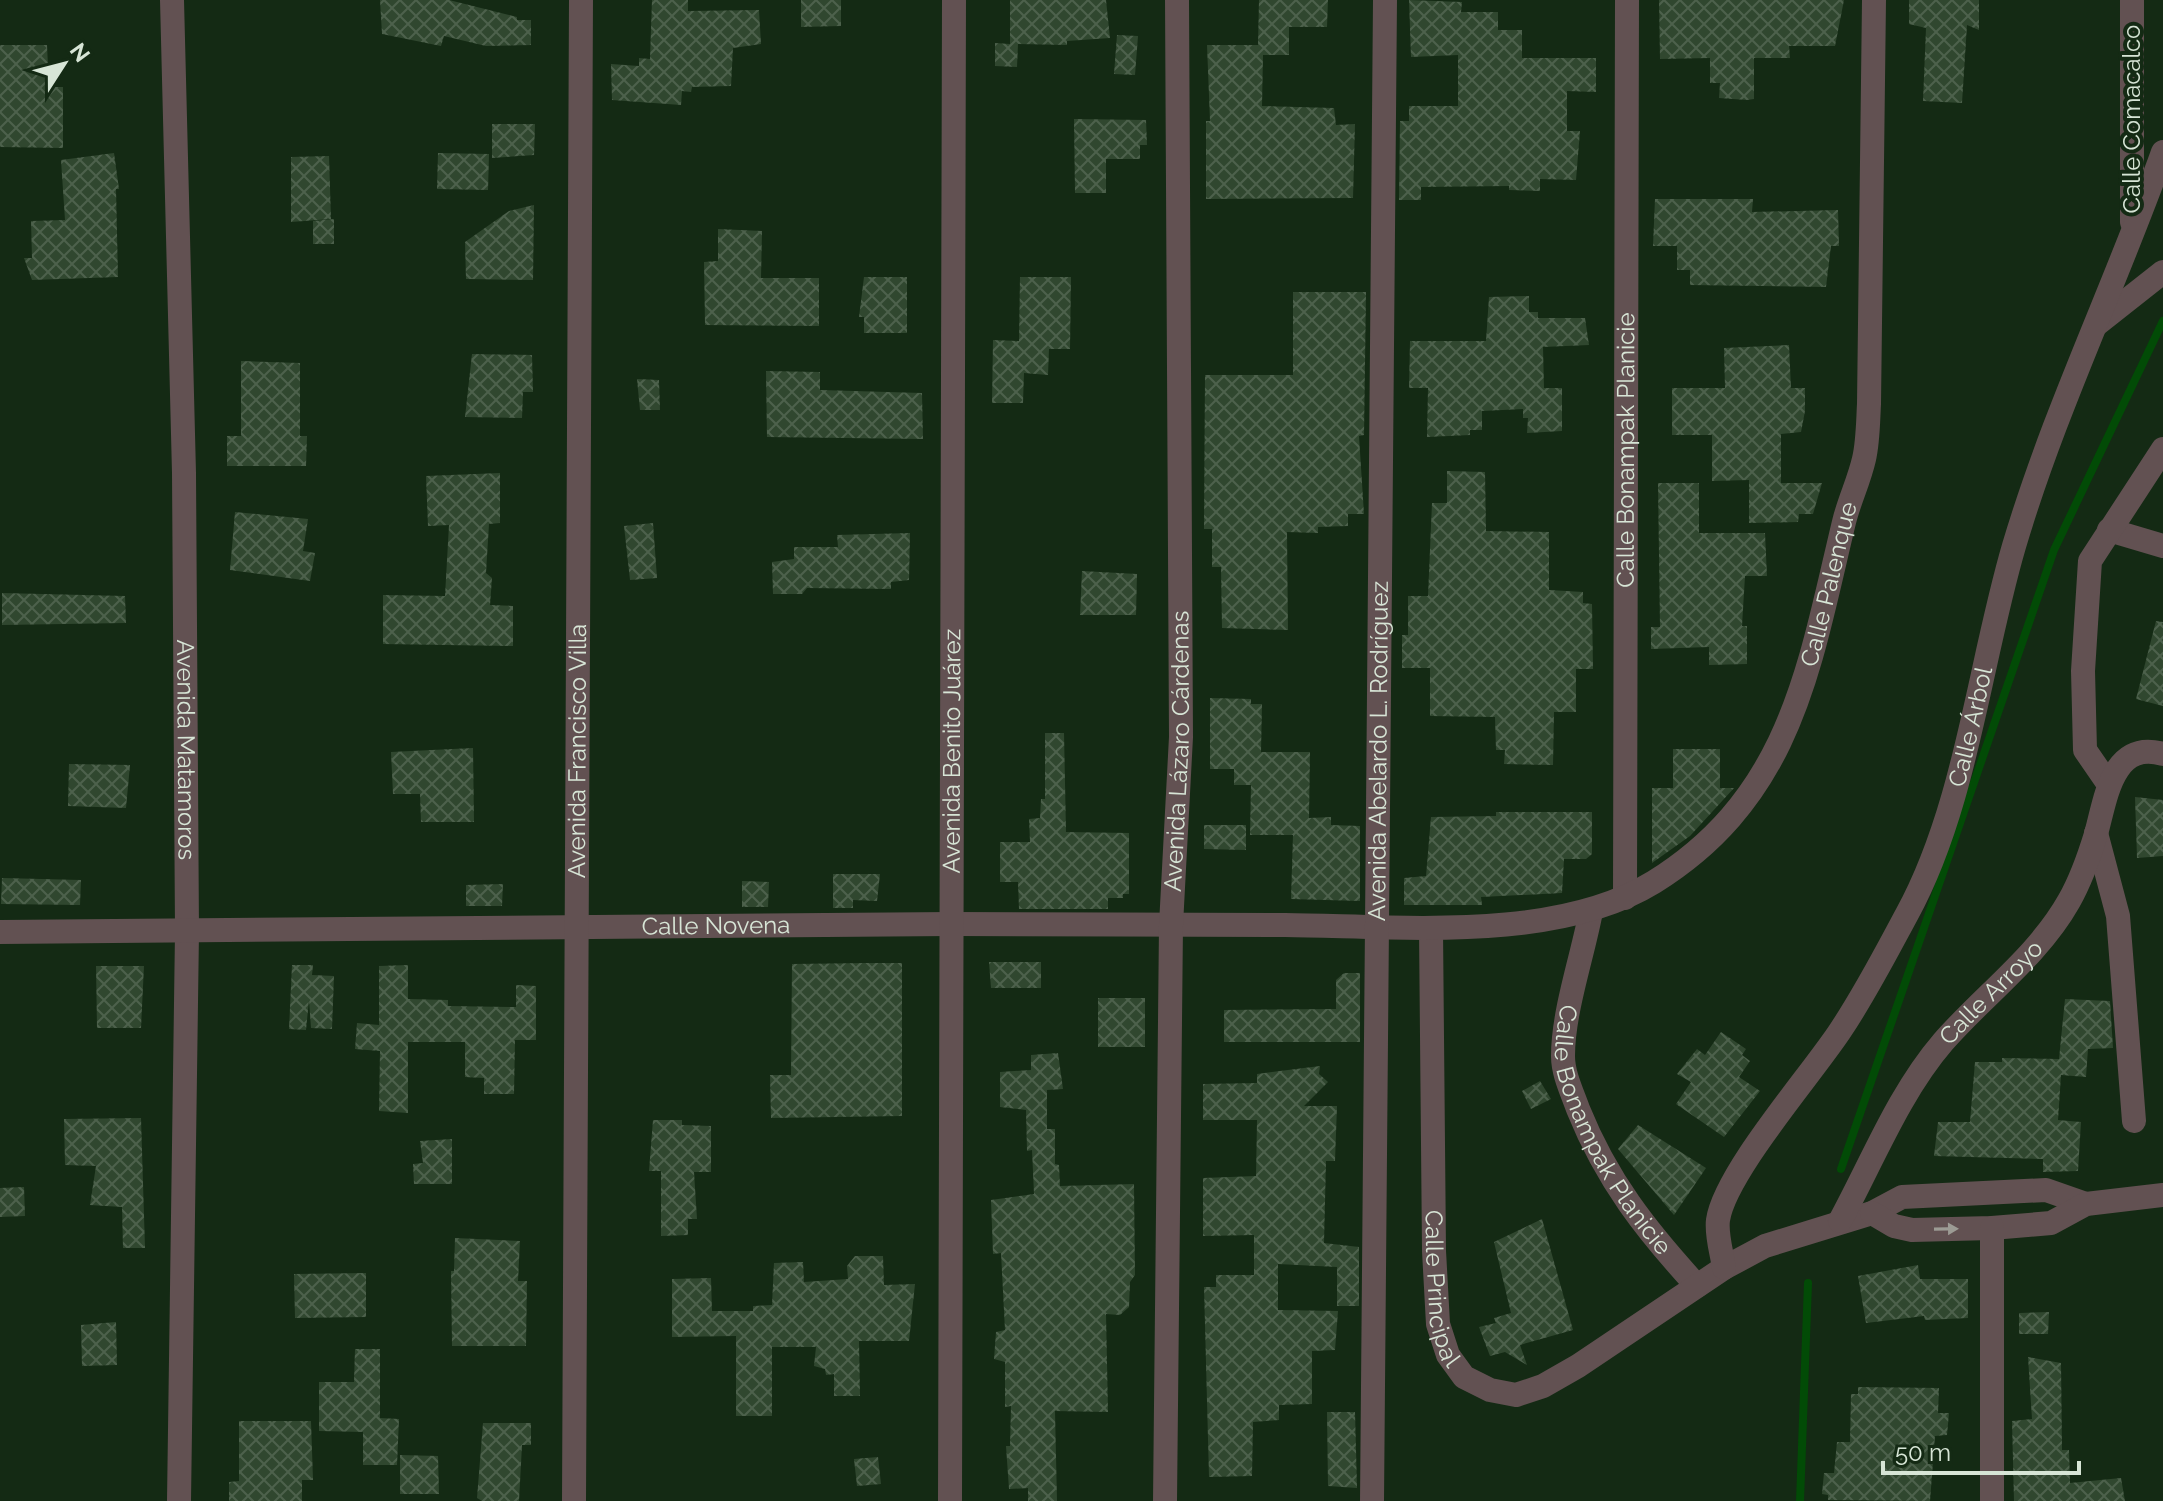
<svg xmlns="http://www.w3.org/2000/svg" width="2163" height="1501" font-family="Raleway,sans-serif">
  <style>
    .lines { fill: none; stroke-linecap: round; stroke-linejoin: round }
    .stream { stroke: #024b06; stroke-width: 8 }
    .building { fill: url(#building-cross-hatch) }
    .minor { stroke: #625152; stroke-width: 24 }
    .oneway { fill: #9c9b94 }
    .labels { text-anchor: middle; stroke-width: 8; stroke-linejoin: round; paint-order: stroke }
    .street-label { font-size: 24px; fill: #d7e5d6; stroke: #142a14 }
  </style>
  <defs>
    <pattern id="building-cross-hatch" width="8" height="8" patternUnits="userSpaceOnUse" patternTransform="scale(2)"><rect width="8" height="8" fill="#30472f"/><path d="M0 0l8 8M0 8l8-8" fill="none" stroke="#4d614c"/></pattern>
  </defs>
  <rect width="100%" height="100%" fill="#142a14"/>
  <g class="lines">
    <!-- stream -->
    <g class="stream">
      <polyline points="1841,1169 2054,550 2163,321"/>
      <polyline points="1800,1501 1808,1283"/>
    </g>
  </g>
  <!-- building -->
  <g class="building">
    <polygon points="380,0 449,0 517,17 517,20 531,20 531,45 486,46 444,36 441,46 382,34"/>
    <polygon points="652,0 688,0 688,11 759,10 761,44 733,48 731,86 692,87 691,92 682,91 681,105 612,100 611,64 639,66 639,58 650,59"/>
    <polygon points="801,0 841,0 841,26 801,27"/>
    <polygon points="1010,0 1106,0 1110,38 1067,41 1067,45 1018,44 1017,67 995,66 995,43 1010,44"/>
    <polygon points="1259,0 1328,0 1327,27 1289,27 1289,55 1263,55 1262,106 1334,108 1336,125 1355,124 1353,198 1206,199 1206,121 1210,121 1207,45 1258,45"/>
    <polygon points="1409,0 1462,2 1461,12 1498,12 1498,30 1522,30 1522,58 1596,58 1596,92 1567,91 1567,131 1580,131 1576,180 1540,179 1540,191 1509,190 1509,186 1421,187 1421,200 1399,200 1400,121 1409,121 1409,106 1458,106 1458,55 1411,57"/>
    <polygon points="1659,0 1844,0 1835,46 1789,46 1790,58 1754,58 1754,99 1747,100 1719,98 1720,83 1710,83 1710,58 1660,59"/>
    <polygon points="1909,0 1979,0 1979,30 1967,25 1962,103 1923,101 1926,28 1909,24"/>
    <polygon points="1117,35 1138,36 1135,75 1114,74"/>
    <polygon points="0,45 47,45 49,87 63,87 63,148 0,147"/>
    <polygon points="1074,119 1146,120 1147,145 1140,145 1140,159 1106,159 1106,193 1075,193"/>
    <polygon points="492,124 535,124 534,155 492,158"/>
    <polygon points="114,153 119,189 116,189 118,277 32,280 24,258 32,258 31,221 65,220 61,160"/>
    <polygon points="438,153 489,154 488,190 437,189"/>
    <polygon points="329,156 331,219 291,222 291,157"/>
    <polygon points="1655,199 1753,199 1752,212 1838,210 1839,246 1831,246 1826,287 1690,285 1690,270 1677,270 1677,246 1653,246"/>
    <polygon points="534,205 533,280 466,279 465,242 509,211"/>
    <polygon points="334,219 334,244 313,244 313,221"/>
    <polygon points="718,229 762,231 761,278 819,278 819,326 705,325 704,262 718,261"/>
    <polygon points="864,277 907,277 907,333 864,333 864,317 859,317"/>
    <polygon points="1020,277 1071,277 1070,349 1049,349 1048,375 1024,373 1023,403 992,403 993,340 1019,341"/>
    <polygon points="1293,292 1366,292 1364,435 1359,436 1364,514 1348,514 1348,526 1318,527 1318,533 1287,532 1288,630 1222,628 1221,567 1212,567 1212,529 1204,529 1205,375 1293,375"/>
    <polygon points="1529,296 1529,312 1538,312 1538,318 1585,318 1589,345 1543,347 1544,388 1562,388 1562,431 1527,433 1528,418 1523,418 1523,409 1482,411 1482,430 1470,430 1470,435 1427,437 1428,388 1409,388 1410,341 1486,341 1489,297"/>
    <polygon points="1789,345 1791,388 1805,388 1805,411 1801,432 1781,434 1781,483 1822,483 1813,514 1799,514 1798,522 1749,523 1749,480 1712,481 1712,435 1672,435 1672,388 1725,388 1724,348"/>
    <polygon points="472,354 532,355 533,392 523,392 522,418 465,417"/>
    <polygon points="241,361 300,363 300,436 307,436 306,466 227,466 227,436 241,436"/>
    <polygon points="766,371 820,372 820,390 922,393 923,439 767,437"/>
    <polygon points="637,379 659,380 660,410 640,410"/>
    <polygon points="1447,471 1485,472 1486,531 1549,532 1549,590 1583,592 1583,603 1592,604 1593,669 1576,669 1576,712 1554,712 1553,765 1504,764 1505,750 1496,750 1495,717 1430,716 1430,668 1402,668 1402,635 1408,635 1408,596 1428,596 1432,503 1447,503"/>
    <polygon points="500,473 500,523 489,524 486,573 492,578 490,605 513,606 513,646 383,644 383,595 445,596 449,525 428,526 426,476"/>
    <polygon points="1658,483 1699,483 1699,533 1765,533 1767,576 1745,576 1742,626 1747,626 1747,664 1709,665 1709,647 1651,649 1651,627 1660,627"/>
    <polygon points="235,512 308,519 303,551 315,553 310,581 230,570"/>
    <polygon points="653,523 657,578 630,580 624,526"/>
    <polygon points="910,533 909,580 891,582 891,589 807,588 802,594 773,594 772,562 794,559 794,547 838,547 837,535"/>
    <polygon points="1082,571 1137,574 1136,615 1080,615"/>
    <polygon points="2,593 125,596 126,623 2,625"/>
    <polygon points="2156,621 2163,622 2163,706 2136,699"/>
    <polygon points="1210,698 1251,699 1251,704 1262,704 1261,752 1310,752 1309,818 1331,817 1331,825 1360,826 1360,901 1291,899 1293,835 1250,835 1251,785 1234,785 1234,769 1210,769"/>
    <polygon points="1045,733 1064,733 1066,832 1129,833 1129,894 1123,894 1123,898 1108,898 1108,909 1019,909 1018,882 1000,882 1000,842 1030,842 1029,819 1040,818 1041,799 1045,799"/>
    <polygon points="473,748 474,822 421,822 420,794 393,794 391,752"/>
    <polygon points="1673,749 1720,749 1720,788 1734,788 1690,836 1652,863 1652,788 1673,788"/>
    <polygon points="69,764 130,765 126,808 68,806"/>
    <polygon points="2135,797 2163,800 2163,856 2137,858"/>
    <polygon points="1496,812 1592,812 1592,854 1586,859 1564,859 1562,893 1481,897 1482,905 1404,905 1404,878 1426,876 1431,817 1496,816"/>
    <polygon points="1204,825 1246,825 1246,850 1204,849"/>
    <polygon points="833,874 880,874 877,901 853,900 853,908 833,908"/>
    <polygon points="2,878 81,880 80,905 1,904"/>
    <polygon points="742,881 769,882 768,907 742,907"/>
    <polygon points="503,884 502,906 466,906 466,885"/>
    <polygon points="989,962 1041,962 1041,988 991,988"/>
    <polygon points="866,963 902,963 902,1116 771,1118 770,1075 791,1075 792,964"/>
    <polygon points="292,965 313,965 312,975 334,976 332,1029 311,1028 309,1000 306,1030 289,1029"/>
    <polygon points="408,965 408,999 448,1000 448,1006 516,1007 516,985 536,986 536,1040 515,1040 514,1094 484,1094 484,1078 465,1077 465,1042 408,1042 408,1113 379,1111 380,1051 355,1049 357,1023 379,1025 379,966"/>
    <polygon points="96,966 144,966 141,1028 97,1028"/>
    <polygon points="1344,973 1360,973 1360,1042 1224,1042 1224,1010 1336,1009 1336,980"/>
    <rect x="1098" y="998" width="47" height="49"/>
    <polygon points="2065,999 2110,1001 2113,1048 2088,1049 2086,1077 2061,1075 2058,1120 2081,1122 2078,1171 2043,1172 2043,1159 1934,1156 1938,1122 1970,1122 1975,1062 2002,1062 2002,1058 2059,1059"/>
    <polygon points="1721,1032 1746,1049 1742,1055 1750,1061 1739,1077 1760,1091 1724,1137 1676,1104 1691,1082 1677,1074 1697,1049 1705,1055"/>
    <polygon points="1058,1053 1063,1089 1047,1090 1047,1129 1055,1129 1055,1164 1059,1165 1060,1186 1134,1184 1135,1275 1130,1282 1129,1307 1120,1315 1106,1314 1108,1412 1055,1411 1057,1501 1028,1501 1028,1488 1009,1489 1006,1446 1010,1446 1011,1406 1005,1407 1005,1362 994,1359 996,1332 1005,1330 1001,1253 993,1254 991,1200 1034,1194 1032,1150 1027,1151 1026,1110 1000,1107 1000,1072 1031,1070 1031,1055"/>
    <polygon points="1320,1066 1319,1074 1328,1082 1304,1106 1337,1106 1335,1161 1326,1161 1324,1243 1359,1247 1359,1306 1337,1306 1337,1267 1278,1264 1278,1310 1338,1311 1335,1350 1312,1351 1312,1404 1279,1405 1279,1420 1253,1422 1252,1476 1209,1477 1204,1287 1216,1287 1216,1275 1254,1275 1254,1235 1203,1236 1203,1178 1256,1176 1257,1120 1203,1120 1203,1084 1257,1083 1257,1074"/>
    <polygon points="1540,1081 1551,1099 1531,1109 1522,1091"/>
    <polygon points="141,1118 145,1248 123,1248 122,1207 90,1205 96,1166 65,1165 64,1119"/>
    <polygon points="653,1120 682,1120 682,1125 711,1126 711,1172 694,1172 697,1219 688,1219 688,1235 661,1236 661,1171 649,1171"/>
    <polygon points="1638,1125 1706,1168 1674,1215 1618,1149"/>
    <polygon points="452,1139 452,1184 414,1184 413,1164 423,1163 420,1141"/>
    <polygon points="24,1187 25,1216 0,1217 0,1188"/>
    <polygon points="1542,1219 1573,1330 1520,1345 1527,1365 1505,1352 1490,1356 1479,1327 1496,1323 1494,1318 1511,1313 1494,1242"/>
    <polygon points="455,1238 520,1241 518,1281 527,1281 526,1346 452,1346 451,1271 454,1271"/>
    <polygon points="855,1256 883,1256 884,1285 915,1284 909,1341 859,1341 860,1396 834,1396 834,1374 826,1375 825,1369 814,1366 816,1347 772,1347 772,1416 736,1416 736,1336 672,1337 672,1279 711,1278 712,1311 753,1311 753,1306 772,1305 774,1263 803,1262 804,1282 848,1279 847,1266"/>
    <polygon points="1918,1265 1920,1279 1968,1279 1968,1318 1925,1320 1924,1316 1866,1323 1858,1276"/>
    <polygon points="366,1273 366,1317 295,1318 294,1274"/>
    <polygon points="2049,1312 2048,1334 2019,1334 2019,1313"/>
    <polygon points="116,1322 117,1365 82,1366 81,1325"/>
    <polygon points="355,1349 380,1349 380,1418 399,1419 397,1465 363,1465 363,1432 319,1431 319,1382 354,1382"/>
    <polygon points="2028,1357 2061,1363 2062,1450 2069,1450 2070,1483 2121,1478 2125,1501 2014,1501 2012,1421 2032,1419"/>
    <polygon points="1858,1387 1939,1388 1938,1413 1949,1413 1947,1435 1935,1436 1930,1501 1828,1500 1828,1495 1822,1494 1824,1473 1834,1473 1837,1442 1850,1442 1851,1394 1858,1394"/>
    <polygon points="1327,1412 1355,1412 1357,1488 1328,1486"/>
    <polygon points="239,1421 311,1421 313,1480 302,1480 302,1501 229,1501 229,1482 239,1481"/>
    <polygon points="483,1423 531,1423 531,1445 522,1445 519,1501 482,1501 477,1498"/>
    <polygon points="400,1455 438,1456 439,1494 400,1494"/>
    <polygon points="878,1457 881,1484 857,1486 854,1459"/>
  </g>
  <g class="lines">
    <!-- minor -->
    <g class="minor">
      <path id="s1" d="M172 0 184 473 187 932 179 1501"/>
      <polyline points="2132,0 2132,222"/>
      <polyline points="2097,324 2163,272"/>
      <polyline points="2109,530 2163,546"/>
      <polyline points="2107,782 2085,750 2083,671 2090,561 2163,449"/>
      <polyline points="2096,833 2118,916 2134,1121"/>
      <path id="s2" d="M1625 898 1627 0"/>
      <path id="s3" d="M1591 911C1583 955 1563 1011 1563 1056 1563 1074 1572 1092 1578 1109 1607 1181 1646 1230 1697 1286"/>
      <path id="s4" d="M1431 929 1434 1251 1438 1324 1448 1355 1464 1377 1490 1390 1516 1395 1543 1386 1578 1366 1724 1268 1765 1246 1872 1213 1902 1197 2046 1190 2086 1204"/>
      <path id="s5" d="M0 932C318 931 635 926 952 924 1063 924 1174 925 1285 925 1397 926 1555 943 1654 882 1792 796 1809 667 1844 522 1849 501 1859 481 1864 459 1868 442 1868 422 1869 404L1874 0"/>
      <polyline points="1872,1213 1894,1226 1912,1230 1992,1228 2051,1223 2086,1204 2163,1195"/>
      <path id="s6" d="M1840 1221C1872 1162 1899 1093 1943 1042 1984 995 2038 956 2069 901 2081 880 2089 857 2096 834 2106 798 2112 740 2163 754"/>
      <polyline points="1992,1228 1992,1501"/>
      <path id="s7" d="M1724 1268C1722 1253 1716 1235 1718 1220 1725 1173 1811 1075 1840 1031 1865 994 1886 953 1907 914 1966 806 1979 665 2014 546 2054 411 2116 284 2163 152"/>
      <path id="s8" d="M574 1501 581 0"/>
      <path id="s9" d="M950 1501 954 0"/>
      <path id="s10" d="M1165 1501 1171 925 1181 737 1177 0"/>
      <path id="s11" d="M1372 1501 1385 0"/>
    </g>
  </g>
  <!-- one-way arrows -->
  <defs><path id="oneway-solid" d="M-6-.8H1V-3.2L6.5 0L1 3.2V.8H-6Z" transform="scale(2)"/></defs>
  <use class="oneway" href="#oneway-solid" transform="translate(1946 1229) rotate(-1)"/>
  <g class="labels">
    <!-- street labels -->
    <g class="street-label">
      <text transform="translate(2132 119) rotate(-90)" y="8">Calle Comacalco</text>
      <text dy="8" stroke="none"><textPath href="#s2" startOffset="448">Calle Bonampak Planicie</textPath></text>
      <text dy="8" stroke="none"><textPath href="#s5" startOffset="2018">Calle Palenque</textPath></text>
      <text dy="8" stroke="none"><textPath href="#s7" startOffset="608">Calle Árbol</textPath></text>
      <text dy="8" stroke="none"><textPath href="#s1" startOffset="750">Avenida Matamoros</textPath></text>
      <text dy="8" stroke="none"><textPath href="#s8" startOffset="750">Avenida Francisco Villa</textPath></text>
      <text dy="8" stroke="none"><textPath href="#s9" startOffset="750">Avenida Benito Juárez</textPath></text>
      <text dy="8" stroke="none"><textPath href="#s10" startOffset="750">Avenida Lázaro Cárdenas</textPath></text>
      <text dy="8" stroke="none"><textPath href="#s11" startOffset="750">Avenida Abelardo L. Rodríguez</textPath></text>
      <text dy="8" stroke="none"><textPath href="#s5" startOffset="716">Calle Novena</textPath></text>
      <text dy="8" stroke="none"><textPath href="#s6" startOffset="276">Calle Arroyo</textPath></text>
      <text dy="8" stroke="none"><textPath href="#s3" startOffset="234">Calle Bonampak Planicie</textPath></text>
      <text dy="8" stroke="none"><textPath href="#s4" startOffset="360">Calle Principal</textPath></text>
    </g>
  </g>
  <!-- north arrow -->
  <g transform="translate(64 64) rotate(54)" stroke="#142a14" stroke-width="6" paint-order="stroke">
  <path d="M0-6L14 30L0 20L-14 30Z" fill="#d7e5d6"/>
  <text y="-12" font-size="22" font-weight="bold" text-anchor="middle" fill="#d7e5d6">N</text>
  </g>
  <!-- scale -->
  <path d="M1883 1461v12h196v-12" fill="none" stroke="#d7e5d6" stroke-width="4"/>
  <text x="1895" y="1461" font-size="24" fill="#d7e5d6" stroke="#142a14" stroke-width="6" paint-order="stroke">50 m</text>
</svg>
